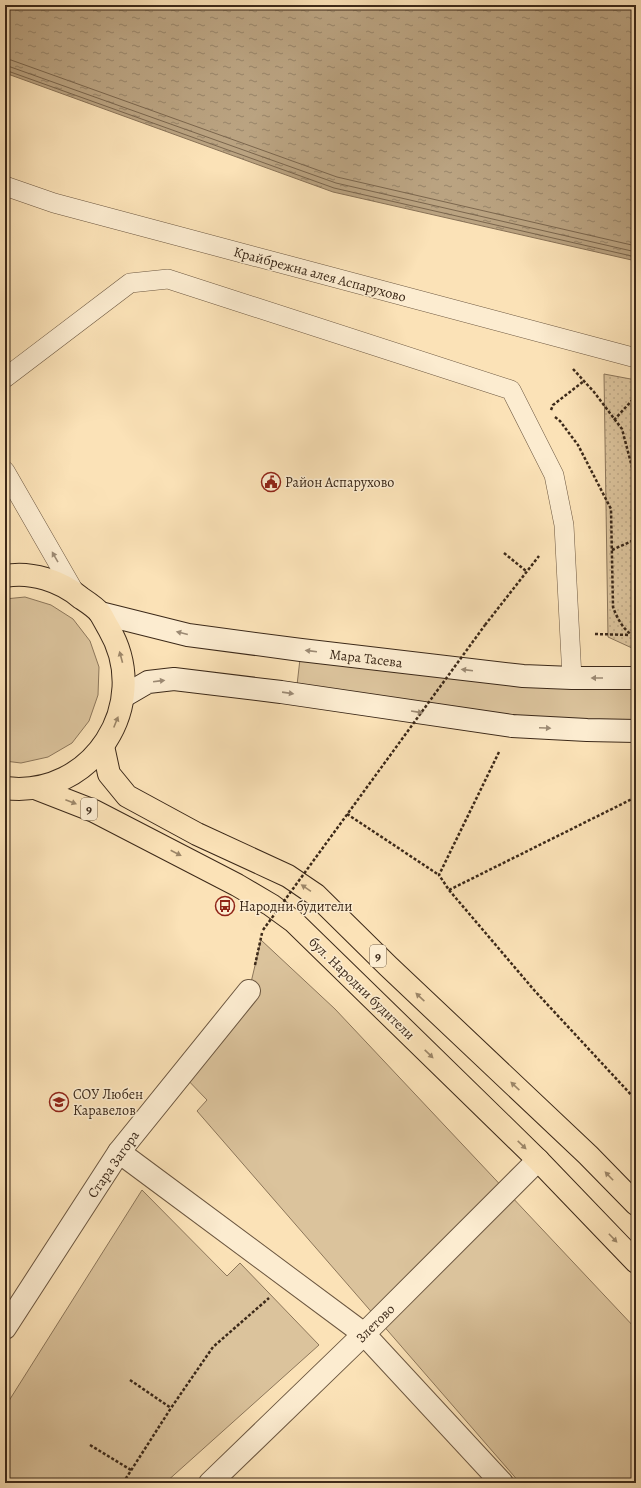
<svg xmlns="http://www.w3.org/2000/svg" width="641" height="1488" font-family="Alegreya,serif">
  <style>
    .grass { fill: #dbc39c; stroke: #8c765a }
    .park { fill: url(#park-dots); stroke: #8c765a }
    .water { fill: url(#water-ripples); stroke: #887257 }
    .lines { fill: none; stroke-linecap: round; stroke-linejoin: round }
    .shore { stroke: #7b664d; stroke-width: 1 }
    .lane-casing { stroke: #6c5740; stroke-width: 20 }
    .street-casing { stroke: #6c5740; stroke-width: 24 }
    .secondary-casing { stroke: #3c2919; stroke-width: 24 }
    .primary-casing { stroke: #3c2919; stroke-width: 24 }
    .path { stroke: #3c2919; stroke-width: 2.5; stroke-dasharray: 3 2; stroke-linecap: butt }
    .lane { stroke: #fcecd0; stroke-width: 19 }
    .street { stroke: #fcecd0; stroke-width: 22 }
    .secondary { stroke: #fcecd0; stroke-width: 22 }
    .primary { stroke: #fbe2b7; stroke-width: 22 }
    .path-bridge { stroke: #3c2919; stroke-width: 2.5; stroke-dasharray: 3 2; stroke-linecap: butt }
    .oneway { fill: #9c8a74 }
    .oneway2 { fill: #9c8668 }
    .labels { text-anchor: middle; stroke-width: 3; stroke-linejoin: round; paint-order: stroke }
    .shield { fill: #fcecd0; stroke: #766450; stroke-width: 1 }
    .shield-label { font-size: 13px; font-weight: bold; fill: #3c2919 }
    .street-label { font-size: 14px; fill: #3c2919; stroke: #fcecd0 }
    .poi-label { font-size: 14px; fill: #3c2919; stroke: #fcecd0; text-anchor: start }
  </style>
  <defs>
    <pattern id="park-dots" width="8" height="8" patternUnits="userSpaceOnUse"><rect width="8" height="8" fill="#dbc39c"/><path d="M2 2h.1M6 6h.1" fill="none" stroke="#bda886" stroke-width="1.8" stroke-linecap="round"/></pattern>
    <pattern id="water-ripples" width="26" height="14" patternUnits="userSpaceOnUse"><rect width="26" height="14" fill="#baa381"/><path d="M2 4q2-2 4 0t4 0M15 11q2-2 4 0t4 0" fill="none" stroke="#988569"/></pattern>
  </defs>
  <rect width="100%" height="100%" fill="#fbe2b7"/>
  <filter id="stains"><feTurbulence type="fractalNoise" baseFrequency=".005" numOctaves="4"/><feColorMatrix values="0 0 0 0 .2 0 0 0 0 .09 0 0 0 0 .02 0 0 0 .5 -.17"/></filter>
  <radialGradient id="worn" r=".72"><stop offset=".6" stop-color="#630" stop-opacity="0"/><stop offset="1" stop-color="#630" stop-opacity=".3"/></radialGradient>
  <!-- grass -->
  <g class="grass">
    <polygon points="25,597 51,605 73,619 90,641 99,667 98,695 89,721 72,743 48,757 21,763 5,761 5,599"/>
    <polygon points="301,650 636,678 636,731 296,694"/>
    <polygon points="261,940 335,1009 636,1329 636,1483 520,1483 197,1111 207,1100 182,1074 249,991"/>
    <polygon points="142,1190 227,1276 240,1263 319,1345 165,1483 5,1483 5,1407"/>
  </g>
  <!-- park -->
  <polygon class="park" points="604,374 636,380 636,648 632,648 608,637"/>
  <!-- water -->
  <polygon class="water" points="5,5 636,5 636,261 333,192 5,73"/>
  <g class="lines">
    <!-- shore -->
    <g class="shore">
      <polyline points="5,59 11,60 337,177 636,246"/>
      <polyline points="5,65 336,183 636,252"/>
      <polyline points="5,70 334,188 636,257"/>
    </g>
    <defs>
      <g id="lane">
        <polyline points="5,186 54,203 636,358"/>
        <polyline points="5,378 130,283 168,279 511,390 554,475 564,525 572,678"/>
        <polyline points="5,471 74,591"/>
      </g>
      <g id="street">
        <polyline points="119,1152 364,1334 502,1483"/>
        <polyline points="5,1328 119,1152 249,991"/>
        <polyline points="210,1483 364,1334 538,1160"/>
      </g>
      <g id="secondary">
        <polyline points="100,613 188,635 301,650 523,676 572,678 636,678"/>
        <polyline points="124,696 148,682 174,679 281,692 512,726 587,730 636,731"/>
      </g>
      <g id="primary">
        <path d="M5 576C31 571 61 581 81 598 87 602 95 607 100 613 103 618 106 624 109 629 153 704 92 799 5 788"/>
        <polyline points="103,746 109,774 127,796 197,834 288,876 316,895 388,966 588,1155 636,1204"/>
        <polyline points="35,788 94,811 237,885 271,905 293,921 538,1160 636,1262"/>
      </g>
    </defs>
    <!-- lane casing -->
    <use href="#lane" class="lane-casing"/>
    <!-- street casing -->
    <use href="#street" class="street-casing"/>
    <!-- secondary casing -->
    <use href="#secondary" class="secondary-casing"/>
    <!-- primary casing -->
    <use href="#primary" class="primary-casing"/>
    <!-- path -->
    <g class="path">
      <polyline points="573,369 594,392 622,429 632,467 636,490"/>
      <polyline points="551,410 553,405 584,381"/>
      <path d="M555 417 560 421 578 445 611 509 613 607C617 618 624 632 636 637"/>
      <polyline points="614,420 636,396"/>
      <polyline points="612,550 634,540 636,537"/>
      <polyline points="504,553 526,571"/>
      <polyline points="485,625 539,556"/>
      <polyline points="595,634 630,635"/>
      <polyline points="499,752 439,875 449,890 534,990 636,1100"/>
      <polyline points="347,814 439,875"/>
      <polyline points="449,890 636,797"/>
      <polyline points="255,965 262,933"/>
      <polyline points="130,1380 171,1408"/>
      <polyline points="90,1445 131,1470"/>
      <polyline points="123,1483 171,1408 213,1347 269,1298"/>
    </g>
    <!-- lane -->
    <use href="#lane" class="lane"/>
    <!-- street -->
    <use href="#street" class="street"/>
    <!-- secondary -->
    <use href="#secondary" class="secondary"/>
    <!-- primary -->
    <use href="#primary" class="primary"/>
    <!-- path-bridge -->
    <polyline class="path-bridge" points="263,930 485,625"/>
  </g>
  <!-- one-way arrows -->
  <defs><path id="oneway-solid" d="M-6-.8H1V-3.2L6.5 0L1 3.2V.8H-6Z"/></defs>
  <g class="oneway">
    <use href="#oneway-solid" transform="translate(55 557) rotate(-120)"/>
    <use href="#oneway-solid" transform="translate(182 633) rotate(-166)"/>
    <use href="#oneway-solid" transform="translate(311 651) rotate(-173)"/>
    <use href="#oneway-solid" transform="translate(467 670) rotate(-173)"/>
    <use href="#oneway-solid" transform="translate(597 678) rotate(180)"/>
    <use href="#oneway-solid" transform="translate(159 681) rotate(-7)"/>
    <use href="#oneway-solid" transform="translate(288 693) rotate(8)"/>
    <use href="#oneway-solid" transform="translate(417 712) rotate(9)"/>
    <use href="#oneway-solid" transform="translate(545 728) rotate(3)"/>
  </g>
  <g class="oneway2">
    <use href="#oneway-solid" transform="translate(121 657) rotate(-105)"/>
    <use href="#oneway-solid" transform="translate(116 722) rotate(-68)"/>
    <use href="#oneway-solid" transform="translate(71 802) rotate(21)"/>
    <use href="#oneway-solid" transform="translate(176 853) rotate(27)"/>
    <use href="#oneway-solid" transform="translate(306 888) rotate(-146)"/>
    <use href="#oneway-solid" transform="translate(420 997) rotate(-137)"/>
    <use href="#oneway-solid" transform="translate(429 1054) rotate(44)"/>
    <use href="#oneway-solid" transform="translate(515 1086) rotate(-137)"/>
    <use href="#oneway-solid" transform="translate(522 1145) rotate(44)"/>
    <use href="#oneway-solid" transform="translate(609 1176) rotate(-134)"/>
    <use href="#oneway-solid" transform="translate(613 1238) rotate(46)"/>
  </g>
  <!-- icons -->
  <defs>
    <symbol id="civic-ring" viewBox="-11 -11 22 22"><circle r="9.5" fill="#fcecd0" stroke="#8f2418" stroke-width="1.5"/><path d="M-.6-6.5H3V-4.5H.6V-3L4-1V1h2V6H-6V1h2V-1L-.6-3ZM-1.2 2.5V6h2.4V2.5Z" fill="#8f2418"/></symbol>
    <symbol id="bus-ring" viewBox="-11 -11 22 22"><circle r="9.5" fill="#fcecd0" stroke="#8f2418" stroke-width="1.5"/><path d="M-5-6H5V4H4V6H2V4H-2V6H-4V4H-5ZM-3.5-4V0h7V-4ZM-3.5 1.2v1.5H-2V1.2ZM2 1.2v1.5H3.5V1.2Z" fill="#8f2418"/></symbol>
    <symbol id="school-ring" viewBox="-11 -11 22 22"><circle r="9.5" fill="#fcecd0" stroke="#8f2418" stroke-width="1.5"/><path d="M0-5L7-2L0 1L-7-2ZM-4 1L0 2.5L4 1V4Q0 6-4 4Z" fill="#8f2418"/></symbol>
  </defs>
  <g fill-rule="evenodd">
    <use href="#civic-ring" x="260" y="471" width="22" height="22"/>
    <use href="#bus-ring" x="214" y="895" width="22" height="22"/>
    <use href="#school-ring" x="48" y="1091" width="22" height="22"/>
  </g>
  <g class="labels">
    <!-- shield labels -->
    <g class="shield">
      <rect x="81" y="798" width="16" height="22" rx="3"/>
      <rect x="370" y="945" width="16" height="22" rx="3"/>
    </g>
    <g class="shield-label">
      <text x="89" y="814">9</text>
      <text x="378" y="961">9</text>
    </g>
    <!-- street labels -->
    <g class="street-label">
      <text transform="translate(320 274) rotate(15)" y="5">Крайбрежна алея Аспарухово</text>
      <text transform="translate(366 658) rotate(7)" y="5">Мара Тасева</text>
      <text transform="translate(362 988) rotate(44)" y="5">бул. Народни будители</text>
      <text transform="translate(113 1164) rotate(-55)" y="5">Стара Загора</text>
      <text transform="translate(375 1323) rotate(-45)" y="5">Злетово</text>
    </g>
    <!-- poi labels -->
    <g class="poi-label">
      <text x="285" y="487">Район Аспарухово</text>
      <text x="239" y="911">Народни будители</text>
      <text x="73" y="1099">СОУ Любен<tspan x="73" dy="16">Каравелов</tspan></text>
    </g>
  </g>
  <!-- margin -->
  <rect width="641" height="1488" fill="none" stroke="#fbe2b7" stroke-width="20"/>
  <rect x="6" y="6" width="629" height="1476" fill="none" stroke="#3c2919" stroke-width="2"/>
  <rect x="10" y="10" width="621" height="1468" fill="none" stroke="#3c2919"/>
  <rect width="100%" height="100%" filter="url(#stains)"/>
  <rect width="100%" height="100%" fill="url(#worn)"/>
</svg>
